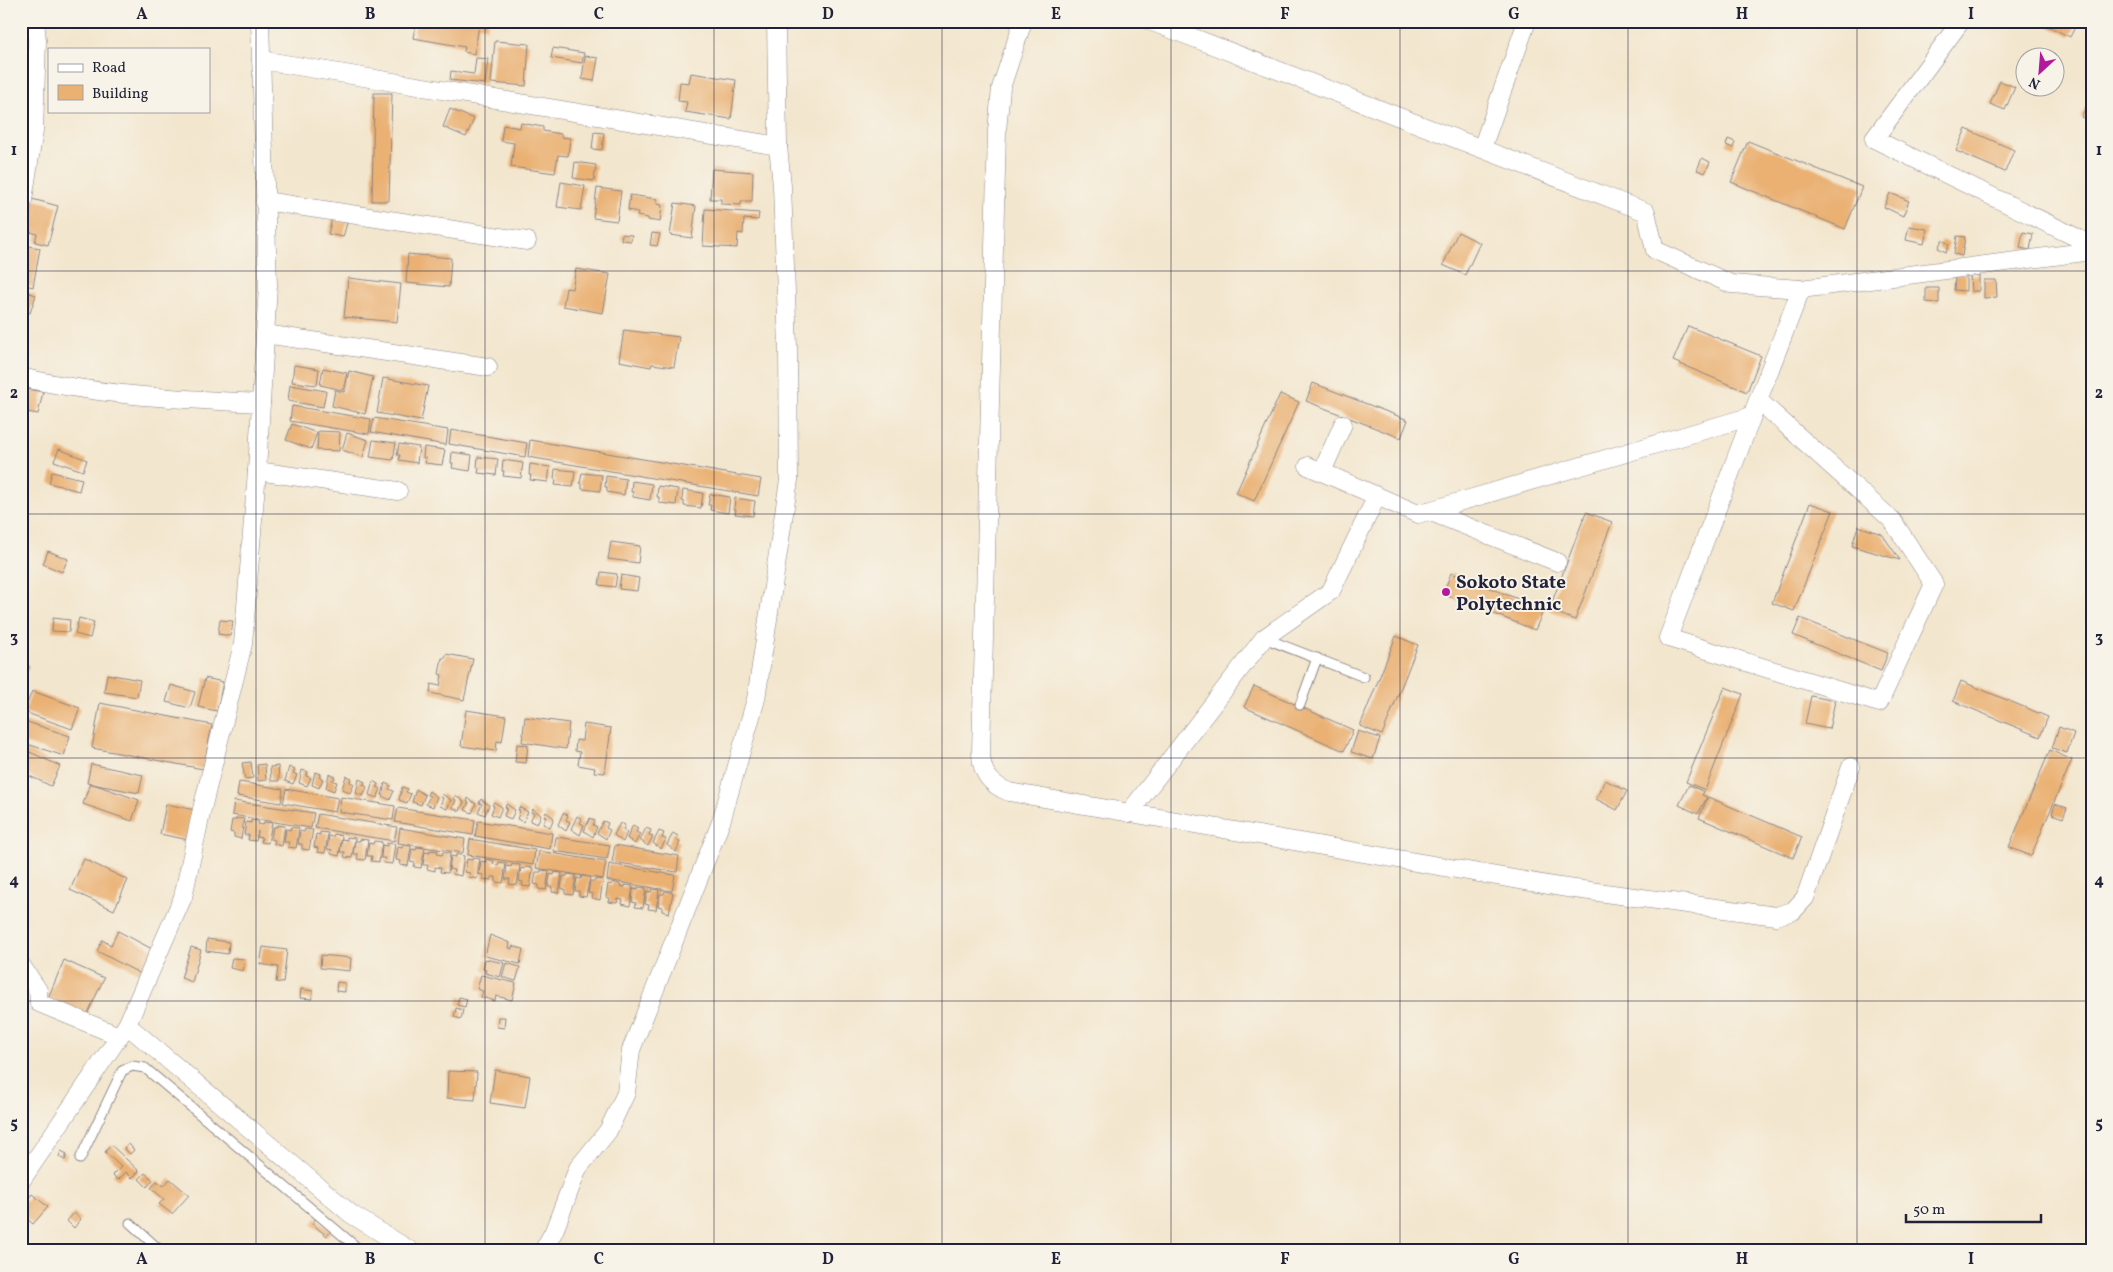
<svg xmlns="http://www.w3.org/2000/svg" width="2113" height="1272" font-family="Vollkorn,serif">
  <style>
    .building { fill: #eab173 }
    .lines { fill: none; stroke-linecap: round; stroke-linejoin: round }
    .service-casing { stroke: #8a8484; stroke-width: 11 }
    .minor-casing { stroke: #8a8484; stroke-width: 19 }
    .service { stroke: #fff; stroke-width: 9 }
    .minor { stroke: #fff; stroke-width: 18 }
    .grid { fill: none; stroke: #22223b; stroke-width: 1; stroke-opacity: 0.55 }
    .poi-dot { fill: #b5179e; stroke: #f7f3e8; stroke-width: 2 }
    .labels { text-anchor: middle; stroke-width: 4; stroke-linejoin: round; paint-order: stroke }
    .poi-label { font-size: 19px; font-weight: bold; fill: #22223b; stroke: #f7f3e8; text-anchor: start }
    .neatline { fill: none; stroke: #22223b; stroke-width: 2 }
    .grid-label { font-size: 16px; text-anchor: middle; font-weight: bold; fill: #22223b }
  </style>
  <rect width="100%" height="100%" fill="#f7f3e8"/>
  <filter id="ink" filterUnits="userSpaceOnUse"><feTurbulence type="fractalNoise" baseFrequency=".02" numOctaves="2"/><feDisplacementMap in="SourceGraphic" scale="10" xChannelSelector="R" yChannelSelector="G"/><feConvolveMatrix kernelMatrix="1 2 1 2 8 2 1 2 1" color-interpolation-filters="sRGB"/></filter>
  <filter id="wash" filterUnits="userSpaceOnUse"><feTurbulence type="fractalNoise" baseFrequency=".0096" numOctaves="4" result="noise"/><feDisplacementMap in="SourceGraphic" scale="20" xChannelSelector="R" yChannelSelector="G"/><feGaussianBlur stdDeviation="1.12" result="paint"/><feColorMatrix in="noise" values="0 0 0 0 0 0 0 0 0 0 0 0 0 0 0 0 0 1.4 0 .05"/><feComposite in="paint" operator="in"/></filter>
  <g filter="url(#wash)">
    <rect width="100%" height="100%" fill="#f3e6ce"/>
    <g id="blocks">
      <!-- building -->
      <g class="building">
        <polygon points="416,21 488,21 487,28 479,26 474,54 464,52 465,47 413,38"/>
        <polygon points="2038,21 2078,21 2070,37"/>
        <polygon points="495,41 529,44 526,86 491,83"/>
        <polygon points="553,48 584,53 582,63 551,58"/>
        <polygon points="585,56 598,58 594,81 582,79"/>
        <polygon points="476,58 488,59 485,84 450,80 451,71 474,74"/>
        <polygon points="691,73 736,80 731,119 685,112 687,102 678,101 680,82 689,83"/>
        <polygon points="2000,81 2015,87 2005,110 1990,104"/>
        <polygon points="21,86 28,88 21,105"/>
        <polygon points="374,93 392,93 389,201 372,201"/>
        <polygon points="2092,95 2092,122 2081,117"/>
        <polygon points="450,109 474,119 466,137 443,127"/>
        <polygon points="521,123 543,127 543,131 561,134 561,137 570,138 568,156 558,155 555,173 511,167 514,143 501,141 503,125 520,128"/>
        <polygon points="1966,129 2014,150 2005,172 1956,151"/>
        <polygon points="594,132 604,133 602,150 592,149"/>
        <polygon points="1728,139 1735,142 1733,148 1726,145"/>
        <polygon points="1748,141 1862,187 1845,229 1731,182"/>
        <polygon points="1702,158 1710,162 1705,173 1697,170"/>
        <polygon points="575,162 596,165 594,181 573,178"/>
        <polygon points="712,169 753,172 752,201 741,201 741,205 721,204 721,199 710,199"/>
        <polygon points="561,182 585,186 581,210 557,207"/>
        <polygon points="597,188 621,191 617,221 593,218"/>
        <polygon points="1890,193 1909,201 1903,216 1884,207"/>
        <polygon points="630,195 657,199 657,204 662,205 660,222 648,220 648,218 637,216 638,212 628,210"/>
        <polygon points="32,199 58,206 48,245 35,242 37,234 24,230"/>
        <polygon points="675,203 696,206 692,238 670,235"/>
        <polygon points="705,209 759,213 758,220 744,219 743,234 738,233 737,248 703,246"/>
        <polygon points="332,219 347,223 343,237 328,234"/>
        <polygon points="1909,226 1927,229 1924,244 1906,240"/>
        <polygon points="1458,232 1480,243 1465,275 1443,265"/>
        <polygon points="2023,232 2033,234 2030,250 2020,248"/>
        <polygon points="652,233 660,234 657,246 650,245"/>
        <polygon points="622,234 632,235 631,241 621,240"/>
        <polygon points="1957,236 1965,237 1962,256 1954,254"/>
        <polygon points="1942,240 1949,244 1946,252 1938,248"/>
        <polygon points="22,245 40,248 33,287 21,284"/>
        <polygon points="408,254 451,258 449,287 406,283"/>
        <polygon points="576,269 610,274 603,313 563,306 566,288 572,289"/>
        <polygon points="1955,274 1966,275 1966,291 1954,290"/>
        <polygon points="1970,275 1979,275 1979,291 1971,291"/>
        <polygon points="348,278 401,284 397,322 344,317"/>
        <polygon points="1984,280 1996,280 1997,297 1984,298"/>
        <polygon points="1926,288 1939,288 1939,303 1926,302"/>
        <polygon points="21,290 36,295 30,313 21,310"/>
        <polygon points="1688,326 1761,356 1747,392 1673,361"/>
        <polygon points="624,330 679,337 674,367 652,364 651,367 619,361"/>
        <polygon points="294,365 319,369 317,385 292,382"/>
        <polygon points="323,368 347,373 343,390 320,385"/>
        <polygon points="349,371 373,377 365,414 332,406 335,390 344,392"/>
        <polygon points="383,378 428,386 421,421 377,413"/>
        <polygon points="1313,383 1408,420 1401,438 1306,401"/>
        <polygon points="290,385 326,391 323,407 288,401"/>
        <polygon points="27,389 43,392 38,414 22,411"/>
        <polygon points="1280,394 1299,402 1254,501 1236,493"/>
        <polygon points="292,406 371,419 369,434 290,421"/>
        <polygon points="374,418 448,430 446,445 371,432"/>
        <polygon points="292,424 317,433 311,449 286,440"/>
        <polygon points="451,430 527,443 525,457 449,444"/>
        <polygon points="318,431 340,432 339,451 317,450"/>
        <polygon points="347,433 368,440 363,457 342,450"/>
        <polygon points="373,440 396,443 393,460 370,457"/>
        <polygon points="530,440 761,479 758,496 528,457"/>
        <polygon points="399,444 419,447 417,463 399,460 400,455 397,455"/>
        <polygon points="424,447 445,450 442,465 425,463 426,458 423,458"/>
        <polygon points="59,449 87,460 83,471 54,461"/>
        <polygon points="452,452 472,455 470,471 452,468 453,463 451,463"/>
        <polygon points="478,457 498,459 496,475 478,473 479,468 477,467"/>
        <polygon points="503,460 523,463 521,478 503,476 504,471 502,471"/>
        <polygon points="530,464 550,467 548,482 530,480 531,475 529,475"/>
        <polygon points="555,469 575,471 573,487 555,485 556,480 554,479"/>
        <polygon points="52,472 82,479 79,491 49,483"/>
        <polygon points="582,473 602,475 600,491 582,489 582,484 580,483"/>
        <polygon points="606,476 626,479 624,495 607,492 607,487 605,487"/>
        <polygon points="632,481 652,484 650,500 633,497 633,492 631,492"/>
        <polygon points="658,486 678,489 676,505 659,503 659,497 657,497"/>
        <polygon points="683,490 703,493 701,508 684,506 684,501 682,501"/>
        <polygon points="710,494 730,497 728,513 710,510 711,505 708,505"/>
        <polygon points="735,498 755,501 753,516 735,514 736,509 734,509"/>
        <polygon points="1810,503 1833,511 1794,611 1772,603"/>
        <polygon points="1586,512 1612,522 1575,620 1549,610"/>
        <polygon points="1858,526 1882,534 1900,560 1852,546"/>
        <polygon points="611,542 640,546 638,563 608,559"/>
        <polygon points="48,551 68,559 62,572 43,564"/>
        <polygon points="601,572 617,574 615,587 599,585"/>
        <polygon points="1451,573 1544,609 1535,630 1443,594"/>
        <polygon points="621,575 639,578 637,591 619,589"/>
        <polygon points="53,618 70,620 69,632 52,631"/>
        <polygon points="79,618 94,622 90,638 75,634"/>
        <polygon points="1800,618 1888,653 1881,671 1793,635"/>
        <polygon points="220,620 233,621 231,636 218,634"/>
        <polygon points="1396,636 1418,645 1382,735 1360,726"/>
        <polygon points="446,654 473,659 464,700 430,693 431,684 440,686 442,675 439,674 442,658 445,658"/>
        <polygon points="21,663 29,666 24,677 21,675"/>
        <polygon points="107,674 140,680 137,697 104,692"/>
        <polygon points="205,678 223,682 217,711 198,707"/>
        <polygon points="1961,681 2048,717 2040,737 1953,701"/>
        <polygon points="171,685 195,692 190,708 166,702"/>
        <polygon points="1254,686 1353,730 1344,751 1244,707"/>
        <polygon points="1725,687 1743,694 1705,790 1686,782"/>
        <polygon points="32,691 80,708 72,729 24,712"/>
        <polygon points="1811,696 1835,701 1829,729 1805,724"/>
        <polygon points="100,703 212,725 203,769 92,748"/>
        <polygon points="466,710 506,716 502,742 497,741 496,751 461,746"/>
        <polygon points="525,717 569,723 566,749 522,742"/>
        <polygon points="21,720 70,736 64,756 21,742"/>
        <polygon points="584,724 611,728 605,773 594,772 595,768 578,765 580,752 575,751 576,740 582,741"/>
        <polygon points="2059,727 2074,733 2067,753 2052,748"/>
        <polygon points="1358,731 1380,738 1373,759 1351,752"/>
        <polygon points="517,744 528,745 526,763 515,762"/>
        <polygon points="21,748 60,766 51,786 21,772"/>
        <polygon points="2050,750 2072,760 2031,856 2009,847"/>
        <polygon points="251,762 253,778 245,779 242,763"/>
        <polygon points="91,764 143,775 139,793 87,783"/>
        <polygon points="265,764 266,780 258,781 257,765"/>
        <polygon points="278,766 279,781 271,781 270,767"/>
        <polygon points="289,767 295,770 293,773 297,775 293,784 285,781"/>
        <polygon points="302,770 308,772 306,776 311,778 307,786 299,783"/>
        <polygon points="315,772 321,774 319,777 323,779 319,788 312,785"/>
        <polygon points="329,774 335,777 333,781 337,782 334,791 326,788"/>
        <polygon points="346,776 351,778 350,782 354,784 350,793 342,789"/>
        <polygon points="359,779 365,782 363,785 367,787 363,796 356,793"/>
        <polygon points="1605,780 1627,791 1617,810 1596,799"/>
        <polygon points="373,781 378,784 377,787 381,789 377,798 369,795"/>
        <polygon points="239,782 283,789 281,803 237,796"/>
        <polygon points="90,783 139,800 132,821 83,804"/>
        <polygon points="385,783 391,786 389,789 394,791 390,800 382,796"/>
        <polygon points="1689,785 1704,792 1702,795 1707,797 1698,814 1679,805"/>
        <polygon points="402,787 408,789 406,792 411,794 407,803 399,800"/>
        <polygon points="286,789 338,798 335,812 283,803"/>
        <polygon points="416,789 425,795 421,805 412,802"/>
        <polygon points="429,791 437,797 433,807 426,804 430,796 427,795"/>
        <polygon points="442,794 451,800 447,809 440,806 443,798 441,797"/>
        <polygon points="455,795 464,802 460,811 453,808 456,800 454,799"/>
        <polygon points="341,797 395,806 393,820 339,812"/>
        <polygon points="1708,797 1802,837 1793,858 1699,818"/>
        <polygon points="468,798 476,804 472,813 465,810 469,802 467,802"/>
        <polygon points="481,799 489,805 485,815 478,812 482,804 479,803"/>
        <polygon points="234,801 314,813 311,828 232,815"/>
        <polygon points="494,802 502,807 498,817 491,814 494,806 492,805"/>
        <polygon points="166,804 195,810 189,840 160,834"/>
        <polygon points="506,804 515,810 511,819 504,816 507,808 505,807"/>
        <polygon points="2055,804 2067,808 2063,818 2052,814"/>
        <polygon points="519,807 528,812 523,822 517,819 520,811 518,810"/>
        <polygon points="398,808 475,820 473,835 395,822"/>
        <polygon points="533,809 541,815 537,824 530,821 534,813 531,812"/>
        <polygon points="546,812 554,818 550,827 543,824 546,817 544,816"/>
        <polygon points="563,813 568,815 566,820 570,822 566,831 558,825"/>
        <polygon points="318,814 397,827 394,841 315,828"/>
        <polygon points="577,816 582,819 580,823 584,825 580,835 571,829"/>
        <polygon points="236,818 244,819 241,839 234,837 234,833 230,832 232,820 236,820"/>
        <polygon points="590,818 595,821 593,825 597,827 593,837 584,831"/>
        <polygon points="251,820 259,821 258,824 263,825 264,822 272,823 268,843 261,842 262,838 257,837 258,831 256,841 248,840 249,835 244,835 246,822 251,823"/>
        <polygon points="478,821 552,833 550,849 475,836"/>
        <polygon points="603,821 608,823 606,828 610,830 606,839 597,833"/>
        <polygon points="620,823 625,825 623,830 627,832 623,842 614,835"/>
        <polygon points="277,825 285,826 282,846 274,844 275,840 271,839 273,827 277,827"/>
        <polygon points="633,825 638,828 636,832 640,834 635,844 627,838"/>
        <polygon points="291,827 299,828 296,848 288,847 289,842 284,842 286,829 290,830"/>
        <polygon points="400,828 465,839 463,853 398,843"/>
        <polygon points="646,828 651,830 649,835 653,836 648,846 640,840"/>
        <polygon points="305,829 313,830 309,850 302,849 302,844 298,844 300,831 304,832"/>
        <polygon points="659,831 664,833 662,838 666,839 661,849 653,843"/>
        <polygon points="320,832 328,833 325,853 317,852 318,848 314,847 316,834 320,835"/>
        <polygon points="673,833 678,836 676,840 680,842 676,852 667,845"/>
        <polygon points="334,834 342,836 339,856 331,854 332,850 327,849 329,836 333,837"/>
        <polygon points="347,837 355,838 352,858 344,857 345,852 340,852 342,839 347,840"/>
        <polygon points="556,837 610,845 607,859 554,851"/>
        <polygon points="360,839 368,840 365,860 357,859 358,854 353,854 355,841 360,841"/>
        <polygon points="470,839 535,850 533,865 468,855"/>
        <polygon points="374,841 382,842 379,862 371,861 372,856 367,856 369,843 373,844"/>
        <polygon points="387,843 395,844 392,864 384,863 385,858 381,858 382,845 387,846"/>
        <polygon points="403,845 411,846 408,866 400,865 401,861 396,860 398,847 402,848"/>
        <polygon points="615,845 679,856 677,872 612,862"/>
        <polygon points="417,847 425,848 421,868 414,867 415,863 410,862 412,849 416,850"/>
        <polygon points="430,850 438,851 437,854 442,855 443,852 450,853 448,873 440,872 441,868 435,867 435,871 427,869 428,865 423,865 425,852 430,853"/>
        <polygon points="539,851 606,862 603,879 536,868"/>
        <polygon points="456,854 464,856 461,876 453,874 454,870 449,869 451,856 456,857"/>
        <polygon points="472,858 480,859 477,879 469,877 470,873 465,872 467,859 472,860"/>
        <polygon points="84,859 128,880 114,910 70,890"/>
        <polygon points="486,859 494,861 493,864 498,865 499,862 506,863 503,883 496,882 496,877 491,877 491,880 483,879 483,875 479,874 481,861 486,862"/>
        <polygon points="512,864 520,865 517,885 509,884 510,879 505,879 507,866 511,867"/>
        <polygon points="609,864 675,875 672,891 607,880"/>
        <polygon points="526,867 533,868 530,887 522,886 523,882 519,881 521,868 525,869"/>
        <polygon points="541,870 549,871 546,890 538,889 539,885 534,884 536,872 541,872"/>
        <polygon points="555,872 562,873 559,893 552,892 552,887 548,887 550,874 554,875"/>
        <polygon points="568,874 576,875 573,895 565,894 565,889 561,888 563,876 567,876"/>
        <polygon points="582,876 590,877 586,897 579,896 579,891 575,891 577,878 581,879"/>
        <polygon points="595,879 603,880 600,900 592,898 593,894 588,893 590,881 595,881"/>
        <polygon points="612,882 620,884 620,886 625,887 625,885 633,886 630,906 622,904 623,900 618,899 617,903 609,902 610,898 606,897 608,884 612,885"/>
        <polygon points="638,887 646,888 643,908 635,907 636,903 632,902 633,889 638,890"/>
        <polygon points="652,889 659,890 656,910 648,909 649,905 645,904 647,891 651,892"/>
        <polygon points="665,891 673,893 669,913 662,911 662,907 658,906 660,894 664,894"/>
        <polygon points="118,931 154,950 141,974 97,951 102,940 111,945"/>
        <polygon points="490,935 510,943 509,948 512,949 512,946 523,949 520,964 485,956"/>
        <polygon points="207,939 229,942 228,954 206,951"/>
        <polygon points="191,947 201,950 192,982 181,978"/>
        <polygon points="263,947 287,950 283,983 276,982 278,967 260,964"/>
        <polygon points="321,955 351,958 350,971 320,968"/>
        <polygon points="232,958 245,959 243,971 230,968"/>
        <polygon points="485,959 504,963 500,977 485,973 486,970 483,969"/>
        <polygon points="64,960 104,978 87,1015 48,998"/>
        <polygon points="506,963 520,967 516,981 502,977"/>
        <polygon points="481,975 516,983 512,1000 496,996 495,1001 481,997 483,991 477,989"/>
        <polygon points="337,982 345,983 345,992 336,991"/>
        <polygon points="301,989 313,991 312,999 300,998"/>
        <polygon points="459,997 467,999 465,1007 457,1005"/>
        <polygon points="456,1008 463,1010 461,1019 454,1017"/>
        <polygon points="498,1017 505,1017 504,1028 497,1027"/>
        <polygon points="495,1070 530,1076 525,1108 490,1103"/>
        <polygon points="448,1071 477,1072 475,1100 447,1098"/>
        <polygon points="129,1144 134,1150 130,1154 124,1148"/>
        <polygon points="111,1145 139,1171 132,1178 126,1172 118,1180 113,1175 121,1167 105,1152"/>
        <polygon points="61,1151 67,1154 65,1160 59,1157"/>
        <polygon points="145,1173 153,1180 147,1187 139,1179"/>
        <polygon points="170,1179 189,1195 172,1214 159,1204 164,1199 151,1188 157,1181 164,1186"/>
        <polygon points="32,1194 48,1207 33,1224 21,1214 21,1207"/>
        <polygon points="74,1213 81,1219 74,1228 67,1221"/>
        <polygon points="316,1218 331,1231 327,1236 312,1224"/>
      </g>
    </g>
  </g>
  <g filter="url(#ink)">
    <use href="#blocks" fill-opacity="0" stroke="#8a8484" stroke-width="1"/>
    <g class="lines">
      <defs>
        <g id="service">
          <polyline points="1264,638 1364,677"/>
          <polyline points="1300,705 1317,658"/>
          <polyline points="80,1159 122,1071 132,1066 145,1068 361,1251"/>
          <polyline points="130,1223 161,1251"/>
        </g>
        <g id="minor">
          <path d="M1023 21 1001 88 997 131 981 753C981 773 991 785 1009 792L1560 887 1776 916 1793 911 1805 898 1851 767"/>
          <polyline points="1150,21 1646,212 1655,250 1731,284 1801,289 2092,251"/>
          <polyline points="1961,21 1874,139 2092,245"/>
          <polyline points="261,60 778,146"/>
          <polyline points="1482,148 1527,21"/>
          <polyline points="265,201 527,241"/>
          <polyline points="21,213 34,130 37,40 35,21"/>
          <polyline points="265,334 488,367"/>
          <path d="M21 377C100 396 181 399 261 403"/>
          <polyline points="1758,400 1892,520 1934,584 1879,703 1668,638 1752,416 1758,400 1801,289"/>
          <polyline points="1308,466 1377,496"/>
          <polyline points="257,471 398,491"/>
          <polyline points="1322,472 1343,424"/>
          <polyline points="1428,511 1557,562"/>
          <polyline points="1129,813 1264,638 1331,591 1377,496 1418,514 1752,416"/>
          <polyline points="21,965 38,990 39,1003 119,1036"/>
          <polyline points="127,1025 351,1214 411,1251"/>
          <polyline points="21,1181 127,1025 183,897 202,809 243,644 257,471 268,285 260,21"/>
          <polyline points="543,1251 554,1231 578,1168 608,1131 626,1093 631,1050 721,822 756,699 789,480 788,347 782,186 778,146 776,21"/>
        </g>
      </defs>
      <!-- service casing -->
      <use href="#service" class="service-casing"/>
      <!-- minor casing -->
      <use href="#minor" class="minor-casing"/>
      <!-- service -->
      <use href="#service" class="service"/>
      <!-- minor -->
      <use href="#minor" class="minor"/>
    </g>
  </g>
  <!-- grid -->
  <path class="grid" d="M256 21V1251M485 21V1251M714 21V1251M942 21V1251M1171 21V1251M1400 21V1251M1628 21V1251M1857 21V1251M21 271H2092M21 514H2092M21 758H2092M21 1001H2092"/>
  <!-- markers -->
  <circle class="poi-dot" cx="1446" cy="592" r="5"/>
  <g class="labels">
    <!-- poi labels -->
    <g class="poi-label">
      <text x="1456" y="588">Sokoto State<tspan x="1456" dy="22">Polytechnic</tspan></text>
    </g>
  </g>
  <!-- margin -->
  <rect width="2113" height="1272" fill="none" stroke="#f7f3e8" stroke-width="55"/>
  <!-- legend -->
  <rect x="48" y="48" width="162" height="65" fill="#f7f3e8" stroke="#a29fa3"/>
  <rect x="58" y="64" width="25" height="8" fill="#ffffff" stroke="#a29fa3"/>
  <text x="92" y="72" font-size="15" fill="#22223b">Road</text>
  <rect x="58" y="85" width="25" height="15" fill="#eab173" stroke="#a29fa3"/>
  <text x="92" y="98" font-size="15" fill="#22223b">Building</text>
  <!-- north arrow -->
  <g transform="translate(2040 72) rotate(206)"><circle r="24" fill="#f7f3e8" stroke="#a29fa3"/>
  <path d="M0-4L9 19L0 12L-9 19Z" fill="#b5179e"/>
  <text y="-8" font-size="14" font-weight="bold" text-anchor="middle" fill="#22223b">N</text>
  </g>
  <!-- scale -->
  <path d="M1906 1214v8h135v-8" fill="none" stroke="#22223b" stroke-width="2.5"/>
  <text x="1913" y="1214" font-size="15" fill="#22223b" stroke="#f7f3e8" stroke-width="4" paint-order="stroke">50 m</text>
  <rect x="28" y="28" width="2058" height="1216" class="neatline"/>
  <g class="grid-label">
    <text x="142" y="19">A</text>
    <text x="370" y="19">B</text>
    <text x="599" y="19">C</text>
    <text x="828" y="19">D</text>
    <text x="1056" y="19">E</text>
    <text x="1285" y="19">F</text>
    <text x="1514" y="19">G</text>
    <text x="1742" y="19">H</text>
    <text x="1971" y="19">I</text>
    <text x="14" y="155">1</text>
    <text x="2099" y="155">1</text>
    <text x="14" y="398">2</text>
    <text x="2099" y="398">2</text>
    <text x="14" y="642">3</text>
    <text x="2099" y="642">3</text>
    <text x="14" y="885">4</text>
    <text x="2099" y="885">4</text>
    <text x="14" y="1128">5</text>
    <text x="2099" y="1128">5</text>
    <text x="142" y="1264">A</text>
    <text x="370" y="1264">B</text>
    <text x="599" y="1264">C</text>
    <text x="828" y="1264">D</text>
    <text x="1056" y="1264">E</text>
    <text x="1285" y="1264">F</text>
    <text x="1514" y="1264">G</text>
    <text x="1742" y="1264">H</text>
    <text x="1971" y="1264">I</text>
  </g>
</svg>
